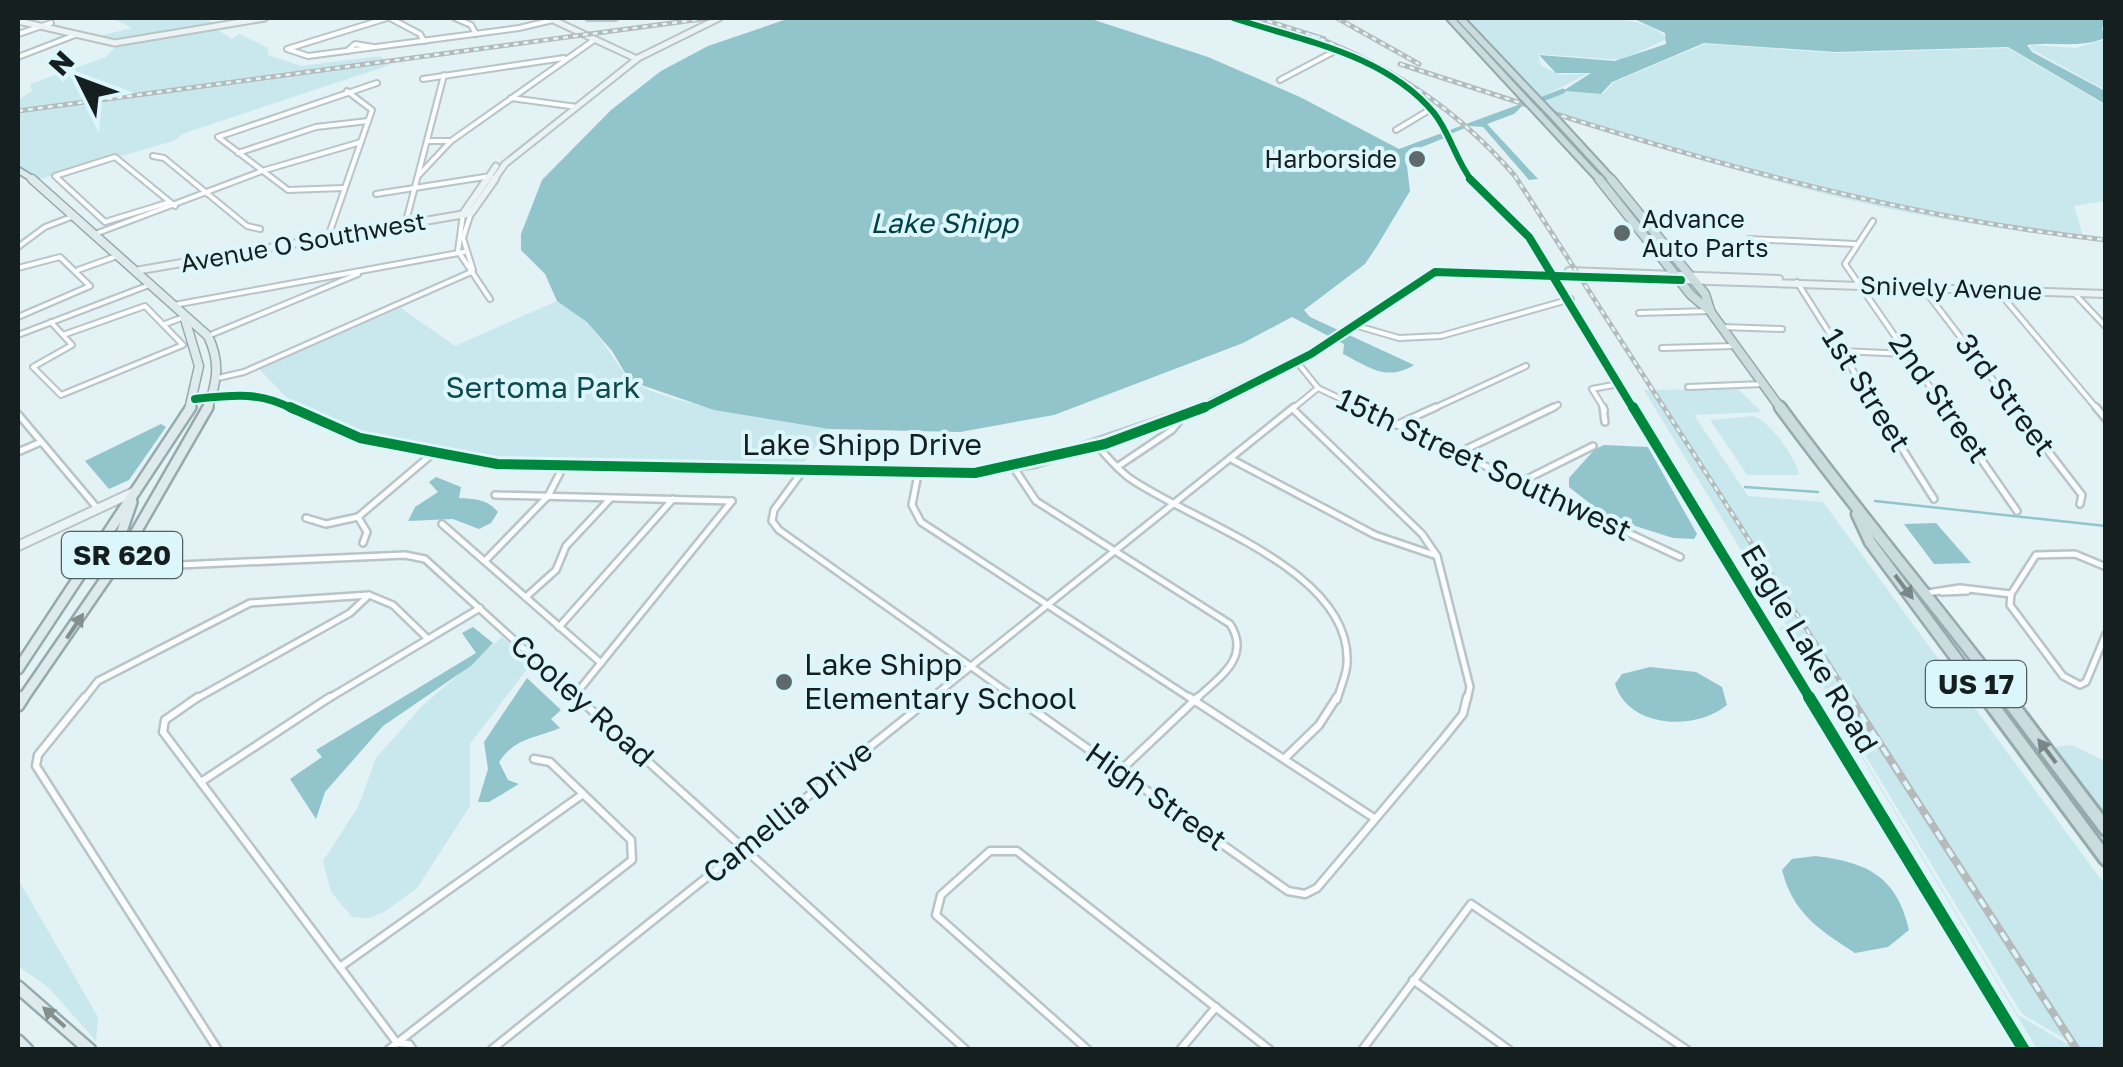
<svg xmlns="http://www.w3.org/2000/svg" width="2123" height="1067" font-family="'Golos Text',sans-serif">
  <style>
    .green { fill: #c8e8ee }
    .water { fill: #92c4cc }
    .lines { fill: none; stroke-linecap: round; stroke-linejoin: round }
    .stream { stroke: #92c4cc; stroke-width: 2.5 }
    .canal { stroke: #92c4cc; stroke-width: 5 }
    .street-far2-casing { stroke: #b9c4c6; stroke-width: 8 }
    .street-far1-casing { stroke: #b9c4c6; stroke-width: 10 }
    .street-casing { stroke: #b9c4c6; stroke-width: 11 }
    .secondary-far3-casing { stroke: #b9c4c6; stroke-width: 9 }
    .secondary-far2-casing { stroke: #b9c4c6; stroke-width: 10 }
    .secondary-far1-casing { stroke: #b9c4c6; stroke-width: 12 }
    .secondary-casing { stroke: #b9c4c6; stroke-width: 15 }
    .primary-far3-casing { stroke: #94aaae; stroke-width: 9 }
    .primary-far2-casing { stroke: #94aaae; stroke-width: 11 }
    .primary-far1-casing { stroke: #94aaae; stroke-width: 14 }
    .primary-casing { stroke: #94aaae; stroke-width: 16 }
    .highway-far3-casing { stroke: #94aaae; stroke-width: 10 }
    .highway-far2-casing { stroke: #94aaae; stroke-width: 11 }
    .highway-far1-casing { stroke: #94aaae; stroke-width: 15 }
    .highway-casing { stroke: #94aaae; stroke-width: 18 }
    .street-far2 { stroke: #fbfdfe; stroke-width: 4 }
    .street-far1 { stroke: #fbfdfe; stroke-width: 5 }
    .street { stroke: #fbfdfe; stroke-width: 6 }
    .secondary-far3 { stroke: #ecf3f4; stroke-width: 5 }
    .secondary-far2 { stroke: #ecf3f4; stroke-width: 6 }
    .secondary-far1 { stroke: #ecf3f4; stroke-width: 8 }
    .secondary { stroke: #ecf3f4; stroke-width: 10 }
    .primary-far3 { stroke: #deeaeb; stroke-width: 5 }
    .primary-far2 { stroke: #deeaeb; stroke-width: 8 }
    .primary-far1 { stroke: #deeaeb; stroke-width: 9 }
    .primary { stroke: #deeaeb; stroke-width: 11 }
    .highway-far3 { stroke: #cbdcdf; stroke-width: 6 }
    .highway-far2 { stroke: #cbdcdf; stroke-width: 8 }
    .highway-far1 { stroke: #cbdcdf; stroke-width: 10 }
    .highway { stroke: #cbdcdf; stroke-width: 12 }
    .rail-far1-casing { stroke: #b6baba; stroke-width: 5 }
    .rail-casing { stroke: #b6baba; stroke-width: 8 }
    .rail-far1 { stroke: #dcf7fc; stroke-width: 2.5; stroke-dasharray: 5; stroke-linecap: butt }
    .rail { stroke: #dcf7fc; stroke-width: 4; stroke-dasharray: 10; stroke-linecap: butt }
    .highway-bridge-casing { stroke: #94aaae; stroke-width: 10; stroke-linecap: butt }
    .highway-bridge { stroke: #cbdcdf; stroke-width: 6 }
    .cycleway-far3-casing { stroke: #dcf7fc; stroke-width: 10 }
    .cycleway-far2-casing { stroke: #dcf7fc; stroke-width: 12 }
    .cycleway-far1-casing { stroke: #dcf7fc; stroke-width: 16 }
    .cycleway-casing { stroke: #dcf7fc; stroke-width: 19 }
    .cycleway-far3 { stroke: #00873e; stroke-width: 6 }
    .cycleway-far2 { stroke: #00873e; stroke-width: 8 }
    .cycleway-far1 { stroke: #00873e; stroke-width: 10 }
    .cycleway { stroke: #00873e; stroke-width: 12 }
    .oneway { fill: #798789 }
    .oneway2 { fill: #848f90 }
    .poi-dot { fill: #5d696b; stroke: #dcf7fc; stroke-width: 4 }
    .labels { text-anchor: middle; stroke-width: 8; stroke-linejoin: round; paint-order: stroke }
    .far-poi-label { font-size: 25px; fill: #151f20; stroke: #dcf7fc; text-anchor: end }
    .far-street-label { font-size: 25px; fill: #151f20; stroke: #dcf7fc }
    .far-water-label { font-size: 28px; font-style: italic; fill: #014047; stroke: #dcf7fc }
    .shield { fill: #dcf7fc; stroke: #516062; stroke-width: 2.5 }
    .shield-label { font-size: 28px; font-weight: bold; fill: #151f20 }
    .park-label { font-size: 30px; fill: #0f4951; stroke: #dcf7fc }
    .street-label { font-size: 30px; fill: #151f20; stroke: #dcf7fc }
    .poi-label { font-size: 30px; fill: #151f20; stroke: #dcf7fc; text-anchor: start }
  </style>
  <rect width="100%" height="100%" fill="#e3f2f5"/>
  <!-- green -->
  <g class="green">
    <polygon points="119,18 204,18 216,25 111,42 99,36 132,28 116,20"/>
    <path d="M1467 18C1515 27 1635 0 1667 39L1621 60 1538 54 1541 66 1561 75 1589 73 1542 97Z"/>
    <polygon points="215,28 232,39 239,34 268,48 268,55 301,66 380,56 390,65 182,134 174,141 40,179 18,169 18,100 32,91 30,84 106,57 117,45"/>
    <polygon points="2105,39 2105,90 2031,49 2031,45 2076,48"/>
    <path d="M1705 44 1837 53 2008 48 2105 105V201L2074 206 2083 236C1904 225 1728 170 1559 115L1544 99 1566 92 1603 94 1614 82Z"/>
    <path d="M557 301C592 313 606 353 629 378 652 403 791 423 829 429L799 469C653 466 425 483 297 405 283 397 271 380 259 369L401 308 455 346Z"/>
    <polygon points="1738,389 1762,412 1694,415 1748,496 1823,502 2105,885 2105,1049 2082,1049 2022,1014 1644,390"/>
    <path d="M1754 416C1771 423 1797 459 1799 475H1747L1710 420Z"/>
    <polygon points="1784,626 2018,1015 2076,1049 2037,1049 1799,653 1779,628"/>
    <polygon points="502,637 531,664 470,744 470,806 417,888 384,912 369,918 352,917 331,892 323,861 358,807 376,758 422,706"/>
    <polygon points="2072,745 2105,761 2105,813 2055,747"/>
    <polygon points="18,879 98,1017 96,1041 48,987 18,966"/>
  </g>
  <!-- water -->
  <g class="water">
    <path d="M790 18H1088L1208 57 1300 97 1399 149 1442 133 1444 136 1405 150 1410 191 1377 246 1365 264 1304 310 1310 317 1414 365C1386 382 1369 367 1343 354L1344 344 1292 317 1243 343 1054 415 960 432 829 429 714 410 630 381 612 351 587 322 557 301 545 274 521 250V234L542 180 611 110 661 71 708 46Z"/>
    <path d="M1632 18H2105L2102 29 2105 38C2077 49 2055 41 2027 45L2032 52 2105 91V104L2008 47 1836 52 1704 43 1612 82 1601 94 1563 91 1591 73H1556L1539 55 1615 61 1666 44 1665 33Z"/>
    <polygon points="1526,102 1514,114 1487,124 1538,179 1529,180 1483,127 1470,126 1448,135 1447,131"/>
    <polygon points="161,424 166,427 129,480 109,489 85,461"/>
    <polygon points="1604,445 1648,447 1697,534 1694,539 1673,538 1607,517 1569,487 1569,478 1595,449"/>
    <path d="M436 477 461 487 459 498C475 499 487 499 498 512L491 523 479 529 453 519 408 521 415 507 438 492 429 482Z"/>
    <polygon points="1936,523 1971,563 1934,564 1904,524"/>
    <polygon points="473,627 493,643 472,665 383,726 325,792 316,819 290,779 322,757 316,750 476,653 462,633"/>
    <path d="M1650 667 1696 672 1722 687 1727 705C1696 731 1629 729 1615 684L1622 674Z"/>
    <path d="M527 678 561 710 551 719 560 728C534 739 516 737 499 762L508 780 519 784 489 802H478L488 769 484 742Z"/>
    <path d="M1815 856C1868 862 1897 877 1909 930L1888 947 1855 953C1818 929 1793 913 1782 870L1792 859Z"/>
  </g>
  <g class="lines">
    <!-- stream -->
    <g class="stream">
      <polyline points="1745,487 1818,492"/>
      <polyline points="1875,501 2106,526"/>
    </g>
    <!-- canal -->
    <g class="canal">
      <polyline points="1535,102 1563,91"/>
      <polyline points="1405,151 1443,136"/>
    </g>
    <defs>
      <g id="street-far2">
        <polyline points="387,18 287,49 308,56 519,28 561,18"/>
        <polyline points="390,18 420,34 424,41"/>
        <polyline points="455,18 471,25 476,34"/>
        <polyline points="588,18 615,18"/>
        <polyline points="18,34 51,23"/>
        <polyline points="347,51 355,44 373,47"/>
        <polyline points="18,57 75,35"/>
        <polyline points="423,79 564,58"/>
        <polyline points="1280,80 1335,51"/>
        <polyline points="511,98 577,107"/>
        <polyline points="1396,130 1431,109"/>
        <polyline points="427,141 449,141"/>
        <polyline points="238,153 316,127 368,121"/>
        <polyline points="153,156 164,158 247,226 260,229"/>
        <polyline points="419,175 451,141 594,40"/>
        <polyline points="344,188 288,190 218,137 377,83"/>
        <polyline points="376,194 491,176"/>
        <polyline points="170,202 105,222 55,176 115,157 175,206"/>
        <polyline points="463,214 458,251 490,299"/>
        <polyline points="1873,221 1845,264 1946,410"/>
        <polyline points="405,225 444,75"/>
        <polyline points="95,234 262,171 361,142"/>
        <polyline points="328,237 372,110 347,91"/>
        <polyline points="1749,239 1855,244"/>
        <polyline points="18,247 45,227 74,216"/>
        <polyline points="18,268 60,257 90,286 18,317"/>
        <polyline points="78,270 117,256"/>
        <polyline points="469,273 473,270 463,238 471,213"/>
        <polyline points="1797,282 1878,410"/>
        <polyline points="1923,288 2016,410"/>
        <polyline points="1998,291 2098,410"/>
        <polyline points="2074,293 2106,327"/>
        <polyline points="174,305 464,252"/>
        <polyline points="1639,313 1710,311"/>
        <polyline points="51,322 72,345 33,367 61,395 183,345 145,306 63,335"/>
        <polyline points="165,324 184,317"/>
        <polyline points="1354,325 1399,338 1441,336 1571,299"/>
        <polyline points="1722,327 1782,329"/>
        <polyline points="18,335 149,285"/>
        <polyline points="208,336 358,274"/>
        <polyline points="1662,348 1734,346"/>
        <polyline points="1841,351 1908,354"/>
        <polyline points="1297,362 1318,388 1364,410"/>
        <polyline points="218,378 244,372 469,273"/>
        <polyline points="1688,387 1763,384"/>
        <polyline points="1291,410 1318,388"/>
        <polyline points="1430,410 1526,366"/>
        <polyline points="1549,410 1558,405"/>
        <polyline points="1605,410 1592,389 1619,384"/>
      </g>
      <g id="street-far1">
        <polyline points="1359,407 1680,557"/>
        <polyline points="1603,407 1605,422"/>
        <polyline points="1876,407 1934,499"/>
        <polyline points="1945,407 2017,511"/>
        <polyline points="2014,407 2082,495 2080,504"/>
        <polyline points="2096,407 2106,419"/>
        <polyline points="1295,411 1422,534 1437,556 1470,687 1467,700"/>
        <polyline points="18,414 98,509"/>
        <polyline points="1396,425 1436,407"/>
        <path d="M1096 444C1106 456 1116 467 1128 477 1189 521 1352 569 1347 663 1347 674 1340 688 1337 700"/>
        <polyline points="18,452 41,442"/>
        <polyline points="1456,454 1554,407"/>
        <polyline points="1233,460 1375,535 1437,556"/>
        <polyline points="1117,467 1172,430 1183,416"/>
        <path d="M1014 468 1036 501 1230 624C1252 658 1218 678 1195 700"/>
        <polyline points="802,472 774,510 772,521 779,530 1018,700"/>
        <polyline points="918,474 912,505 921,522 1193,700"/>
        <polyline points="1519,483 1593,446"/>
        <polyline points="495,495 732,501"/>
        <polyline points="306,518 326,524 358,517"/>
        <polyline points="442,524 601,663"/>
        <polyline points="363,543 367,532 358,517 431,455"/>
        <polyline points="128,546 140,560 157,566 405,555 425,559 580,700"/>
        <polyline points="485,561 548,496 563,467"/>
        <polyline points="2106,567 2075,554 2036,555 2011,594 2010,605 2063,676 2080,685 2086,682 2106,634"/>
        <polyline points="1942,592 1967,591"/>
        <polyline points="1927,593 1960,588 2011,594"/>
        <polyline points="526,597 556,570 566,546 610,499"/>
        <polyline points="559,627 673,499"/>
        <polyline points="575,695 732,501"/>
        <polyline points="83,700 98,681 250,603 369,595 393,605 428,639"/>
        <polyline points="194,700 350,613 369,595"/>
        <polyline points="326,700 480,608"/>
        <polyline points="929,700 1294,407"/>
      </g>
      <g id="street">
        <polyline points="85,697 38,755 36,766 218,1050"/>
        <polyline points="198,697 165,720 163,732 397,1043 409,1044 413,1050"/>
        <polyline points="577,697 966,1050"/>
        <polyline points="1015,697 1288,891 1305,894 1317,888 1443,739 1463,714 1467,697"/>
        <polyline points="1189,697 1374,818"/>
        <polyline points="1284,759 1319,725 1337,697"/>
        <polyline points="1120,771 1198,697"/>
        <polyline points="201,782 330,697"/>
        <polyline points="340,967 583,794"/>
        <polyline points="1413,980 1509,1050"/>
        <polyline points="388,1050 632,860 631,840 550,762 534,759"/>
        <polyline points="491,1050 932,697"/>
        <polyline points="1088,1050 936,915 941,895 990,851 1017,851 1270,1050"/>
        <polyline points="1180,1050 1216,1007"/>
        <polyline points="1362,1050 1471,904 1687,1050"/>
      </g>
      <g id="secondary-far3">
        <polyline points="549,18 637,59"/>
        <path d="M1233 18C1303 41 1385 54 1434 113 1450 133 1456 161 1472 181"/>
        <polyline points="18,21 115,43 265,18"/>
        <polyline points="634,60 719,18"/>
        <polyline points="486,181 496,166"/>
        <polyline points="493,181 505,164 637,59"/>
      </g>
      <g id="secondary-far2">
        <polyline points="1470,179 1529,237 1634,410"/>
        <polyline points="463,214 487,179"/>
        <polyline points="135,271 471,213 495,179"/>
        <polyline points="1569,271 1779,279"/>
        <path d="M195 399C232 395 261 391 294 410"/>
        <polyline points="1196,410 1310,355 1435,272 2106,294"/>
      </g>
      <g id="secondary-far1">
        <polyline points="290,407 360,438 497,464 975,473 1036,463 1202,407"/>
        <polyline points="1633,407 1811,700"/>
        <polyline points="18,546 136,491"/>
      </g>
      <polyline id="secondary" points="1809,697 2024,1050"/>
      <polyline id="primary-far3" points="18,170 36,181"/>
      <g id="primary-far2">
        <path d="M32 179 208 336C221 363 217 382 207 410"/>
        <polyline points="185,319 199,366 189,410"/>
      </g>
      <g id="primary-far1">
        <polyline points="128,546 121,534 132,502"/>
        <polyline points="18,669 191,407"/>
        <polyline points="22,700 128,546 208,407"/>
      </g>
      <g id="primary">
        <polyline points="18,705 23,697"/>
        <polyline points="18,987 90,1050"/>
        <polyline points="18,1041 27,1050"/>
      </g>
      <g id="highway-far3">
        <polyline points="1450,18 1523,97"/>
        <polyline points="1460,18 1534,96"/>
        <polyline points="1539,114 1601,181"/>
        <polyline points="1556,119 1613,181"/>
      </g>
      <g id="highway-far2">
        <polyline points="1599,179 1691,295 1710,311 1782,410"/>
        <polyline points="1611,179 1705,294 1710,310"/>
      </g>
      <g id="highway-far1">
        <path d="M1780 407C1853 507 1933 601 2008 700"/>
        <polyline points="1857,514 1870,542 1987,700"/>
      </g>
      <g id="highway">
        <polyline points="1986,697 2106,859"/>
        <polyline points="2006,697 2106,829"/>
      </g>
    </defs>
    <!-- street-far2 casing -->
    <use href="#street-far2" class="street-far2-casing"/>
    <!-- street-far1 casing -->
    <use href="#street-far1" class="street-far1-casing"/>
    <!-- street casing -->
    <use href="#street" class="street-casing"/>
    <!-- secondary-far3 casing -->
    <use href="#secondary-far3" class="secondary-far3-casing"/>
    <!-- secondary-far2 casing -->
    <use href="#secondary-far2" class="secondary-far2-casing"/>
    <!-- secondary-far1 casing -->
    <use href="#secondary-far1" class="secondary-far1-casing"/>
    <!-- secondary casing -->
    <use href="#secondary" class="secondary-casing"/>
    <!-- primary-far3 casing -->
    <use href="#primary-far3" class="primary-far3-casing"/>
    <!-- primary-far2 casing -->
    <use href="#primary-far2" class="primary-far2-casing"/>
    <!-- primary-far1 casing -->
    <use href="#primary-far1" class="primary-far1-casing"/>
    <!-- primary casing -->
    <use href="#primary" class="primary-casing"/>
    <!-- highway-far3 casing -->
    <use href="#highway-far3" class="highway-far3-casing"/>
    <!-- highway-far2 casing -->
    <use href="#highway-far2" class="highway-far2-casing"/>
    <!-- highway-far1 casing -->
    <use href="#highway-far1" class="highway-far1-casing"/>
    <!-- highway casing -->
    <use href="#highway" class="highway-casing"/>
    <!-- street-far2 -->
    <use href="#street-far2" class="street-far2"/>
    <!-- street-far1 -->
    <use href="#street-far1" class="street-far1"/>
    <!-- street -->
    <use href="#street" class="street"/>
    <!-- secondary-far3 -->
    <use href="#secondary-far3" class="secondary-far3"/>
    <!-- secondary-far2 -->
    <use href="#secondary-far2" class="secondary-far2"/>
    <!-- secondary-far1 -->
    <use href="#secondary-far1" class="secondary-far1"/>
    <!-- secondary -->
    <use href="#secondary" class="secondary"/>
    <!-- primary-far3 -->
    <use href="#primary-far3" class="primary-far3"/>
    <!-- primary-far2 -->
    <use href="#primary-far2" class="primary-far2"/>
    <!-- primary-far1 -->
    <use href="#primary-far1" class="primary-far1"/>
    <!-- primary -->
    <use href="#primary" class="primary"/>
    <!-- highway-far3 -->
    <use href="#highway-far3" class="highway-far3"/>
    <!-- highway-far2 -->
    <use href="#highway-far2" class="highway-far2"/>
    <!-- highway-far1 -->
    <use href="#highway-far1" class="highway-far1"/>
    <!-- highway -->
    <use href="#highway" class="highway"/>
    <defs>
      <g id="rail-far1">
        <polyline points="1258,18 1324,39"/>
        <polyline points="1337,18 1419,64"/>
        <path d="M1311 35C1393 67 1457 109 1515 176L1852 700"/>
        <path d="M1400 64C1633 140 1862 213 2106 240"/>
        <polyline points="18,111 709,18"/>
      </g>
      <polyline id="rail" points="1850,697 2077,1050"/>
    </defs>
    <!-- rail-far1 casing -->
    <use href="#rail-far1" class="rail-far1-casing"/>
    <!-- rail casing -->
    <use href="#rail" class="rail-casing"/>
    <!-- rail-far1 -->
    <use href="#rail-far1" class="rail-far1"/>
    <!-- rail -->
    <use href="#rail" class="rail"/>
    <defs>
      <g id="highway-bridge">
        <polyline points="1534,96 1556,119"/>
        <polyline points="1523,97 1539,114"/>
      </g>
    </defs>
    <!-- highway-bridge casing -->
    <use href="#highway-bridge" class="highway-bridge-casing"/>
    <!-- highway-bridge -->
    <use href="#highway-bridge" class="highway-bridge"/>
    <defs>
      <path id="cycleway-far3" d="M1233 18C1303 41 1385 54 1434 113 1450 133 1456 161 1472 181"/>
      <g id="cycleway-far2">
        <polyline points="1470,179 1529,237 1634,410"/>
        <path d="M195 399C232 395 261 391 294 410"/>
        <polyline points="1200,410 1311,354 1435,272 1681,280"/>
      </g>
      <g id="cycleway-far1">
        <polyline points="290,407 360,438 497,464 975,473 1105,444 1205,407"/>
        <polyline points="1633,407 1811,700"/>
      </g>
      <polyline id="cycleway" points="1809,697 2024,1050"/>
    </defs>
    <!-- cycleway-far3 casing -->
    <use href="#cycleway-far3" class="cycleway-far3-casing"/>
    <!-- cycleway-far2 casing -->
    <use href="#cycleway-far2" class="cycleway-far2-casing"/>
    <!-- cycleway-far1 casing -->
    <use href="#cycleway-far1" class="cycleway-far1-casing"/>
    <!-- cycleway casing -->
    <use href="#cycleway" class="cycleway-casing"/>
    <!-- cycleway-far3 -->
    <use href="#cycleway-far3" class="cycleway-far3"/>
    <!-- cycleway-far2 -->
    <use href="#cycleway-far2" class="cycleway-far2"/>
    <!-- cycleway-far1 -->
    <use href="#cycleway-far1" class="cycleway-far1"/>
    <!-- cycleway -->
    <use href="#cycleway" class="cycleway"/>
  </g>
  <!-- one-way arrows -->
  <defs><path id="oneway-solid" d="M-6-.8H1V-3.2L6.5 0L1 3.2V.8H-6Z" transform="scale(2.5)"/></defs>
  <g class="oneway">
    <use href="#oneway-solid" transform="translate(1904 587) rotate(53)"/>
    <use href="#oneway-solid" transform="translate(2047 751) rotate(-127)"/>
  </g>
  <g class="oneway2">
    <use href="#oneway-solid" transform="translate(75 626) rotate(-56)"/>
    <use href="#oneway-solid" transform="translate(54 1017) rotate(-138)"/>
  </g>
  <!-- markers -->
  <g class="poi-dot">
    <circle cx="1417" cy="159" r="10"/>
    <circle cx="1622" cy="233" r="10"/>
    <circle cx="784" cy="682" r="10"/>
  </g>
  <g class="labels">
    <!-- far-poi labels -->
    <g class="far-poi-label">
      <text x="1397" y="168">Harborside</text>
      <text x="1642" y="228" text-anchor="start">Advance<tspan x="1642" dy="29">Auto Parts</tspan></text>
    </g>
    <!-- far-street labels -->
    <g class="far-street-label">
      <text transform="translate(303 242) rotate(-10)" y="9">Avenue O Southwest</text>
      <text transform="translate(1951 288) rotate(2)" y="9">Snively Avenue</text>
    </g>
    <!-- far-water labels -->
    <g class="far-water-label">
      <text x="944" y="233">Lake Shipp</text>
    </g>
    <!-- shield labels -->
    <g class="shield">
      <rect x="62" y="532" width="120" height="46" rx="8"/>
      <rect x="1926" y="661" width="100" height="46" rx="8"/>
    </g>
    <g class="shield-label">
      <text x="122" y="565">SR 620</text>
      <text x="1976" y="694">US 17</text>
    </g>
    <!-- park labels -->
    <g class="park-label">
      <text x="543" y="398">Sertoma Park</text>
    </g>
    <!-- street labels -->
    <g class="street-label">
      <text transform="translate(1866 390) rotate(58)" y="10">1st Street</text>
      <text transform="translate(2005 395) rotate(53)" y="10">3rd Street</text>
      <text transform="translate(1939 398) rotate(55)" y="10">2nd Street</text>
      <text x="862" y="455">Lake Shipp Drive</text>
      <text transform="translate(1484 465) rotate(25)" y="10">15th Street Southwest</text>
      <text transform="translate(1809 649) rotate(59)" y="10">Eagle Lake Road</text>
      <text transform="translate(582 701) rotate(42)" y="10">Cooley Road</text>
      <text transform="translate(1156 797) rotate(35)" y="10">High Street</text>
      <text transform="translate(788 812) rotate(-39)" y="10">Camellia Drive</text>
    </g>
    <!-- poi labels -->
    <g class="poi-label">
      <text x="804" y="675">Lake Shipp<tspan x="804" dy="34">Elementary School</tspan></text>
    </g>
  </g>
  <!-- border -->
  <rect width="2123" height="1067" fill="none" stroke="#151f20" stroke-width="40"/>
  <!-- north arrow -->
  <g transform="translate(80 80) rotate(312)" stroke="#dcf7fc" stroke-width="8" paint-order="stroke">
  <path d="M0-8L18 38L0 25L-18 38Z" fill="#151f20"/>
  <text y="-15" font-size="28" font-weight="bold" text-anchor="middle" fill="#151f20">N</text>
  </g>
</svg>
